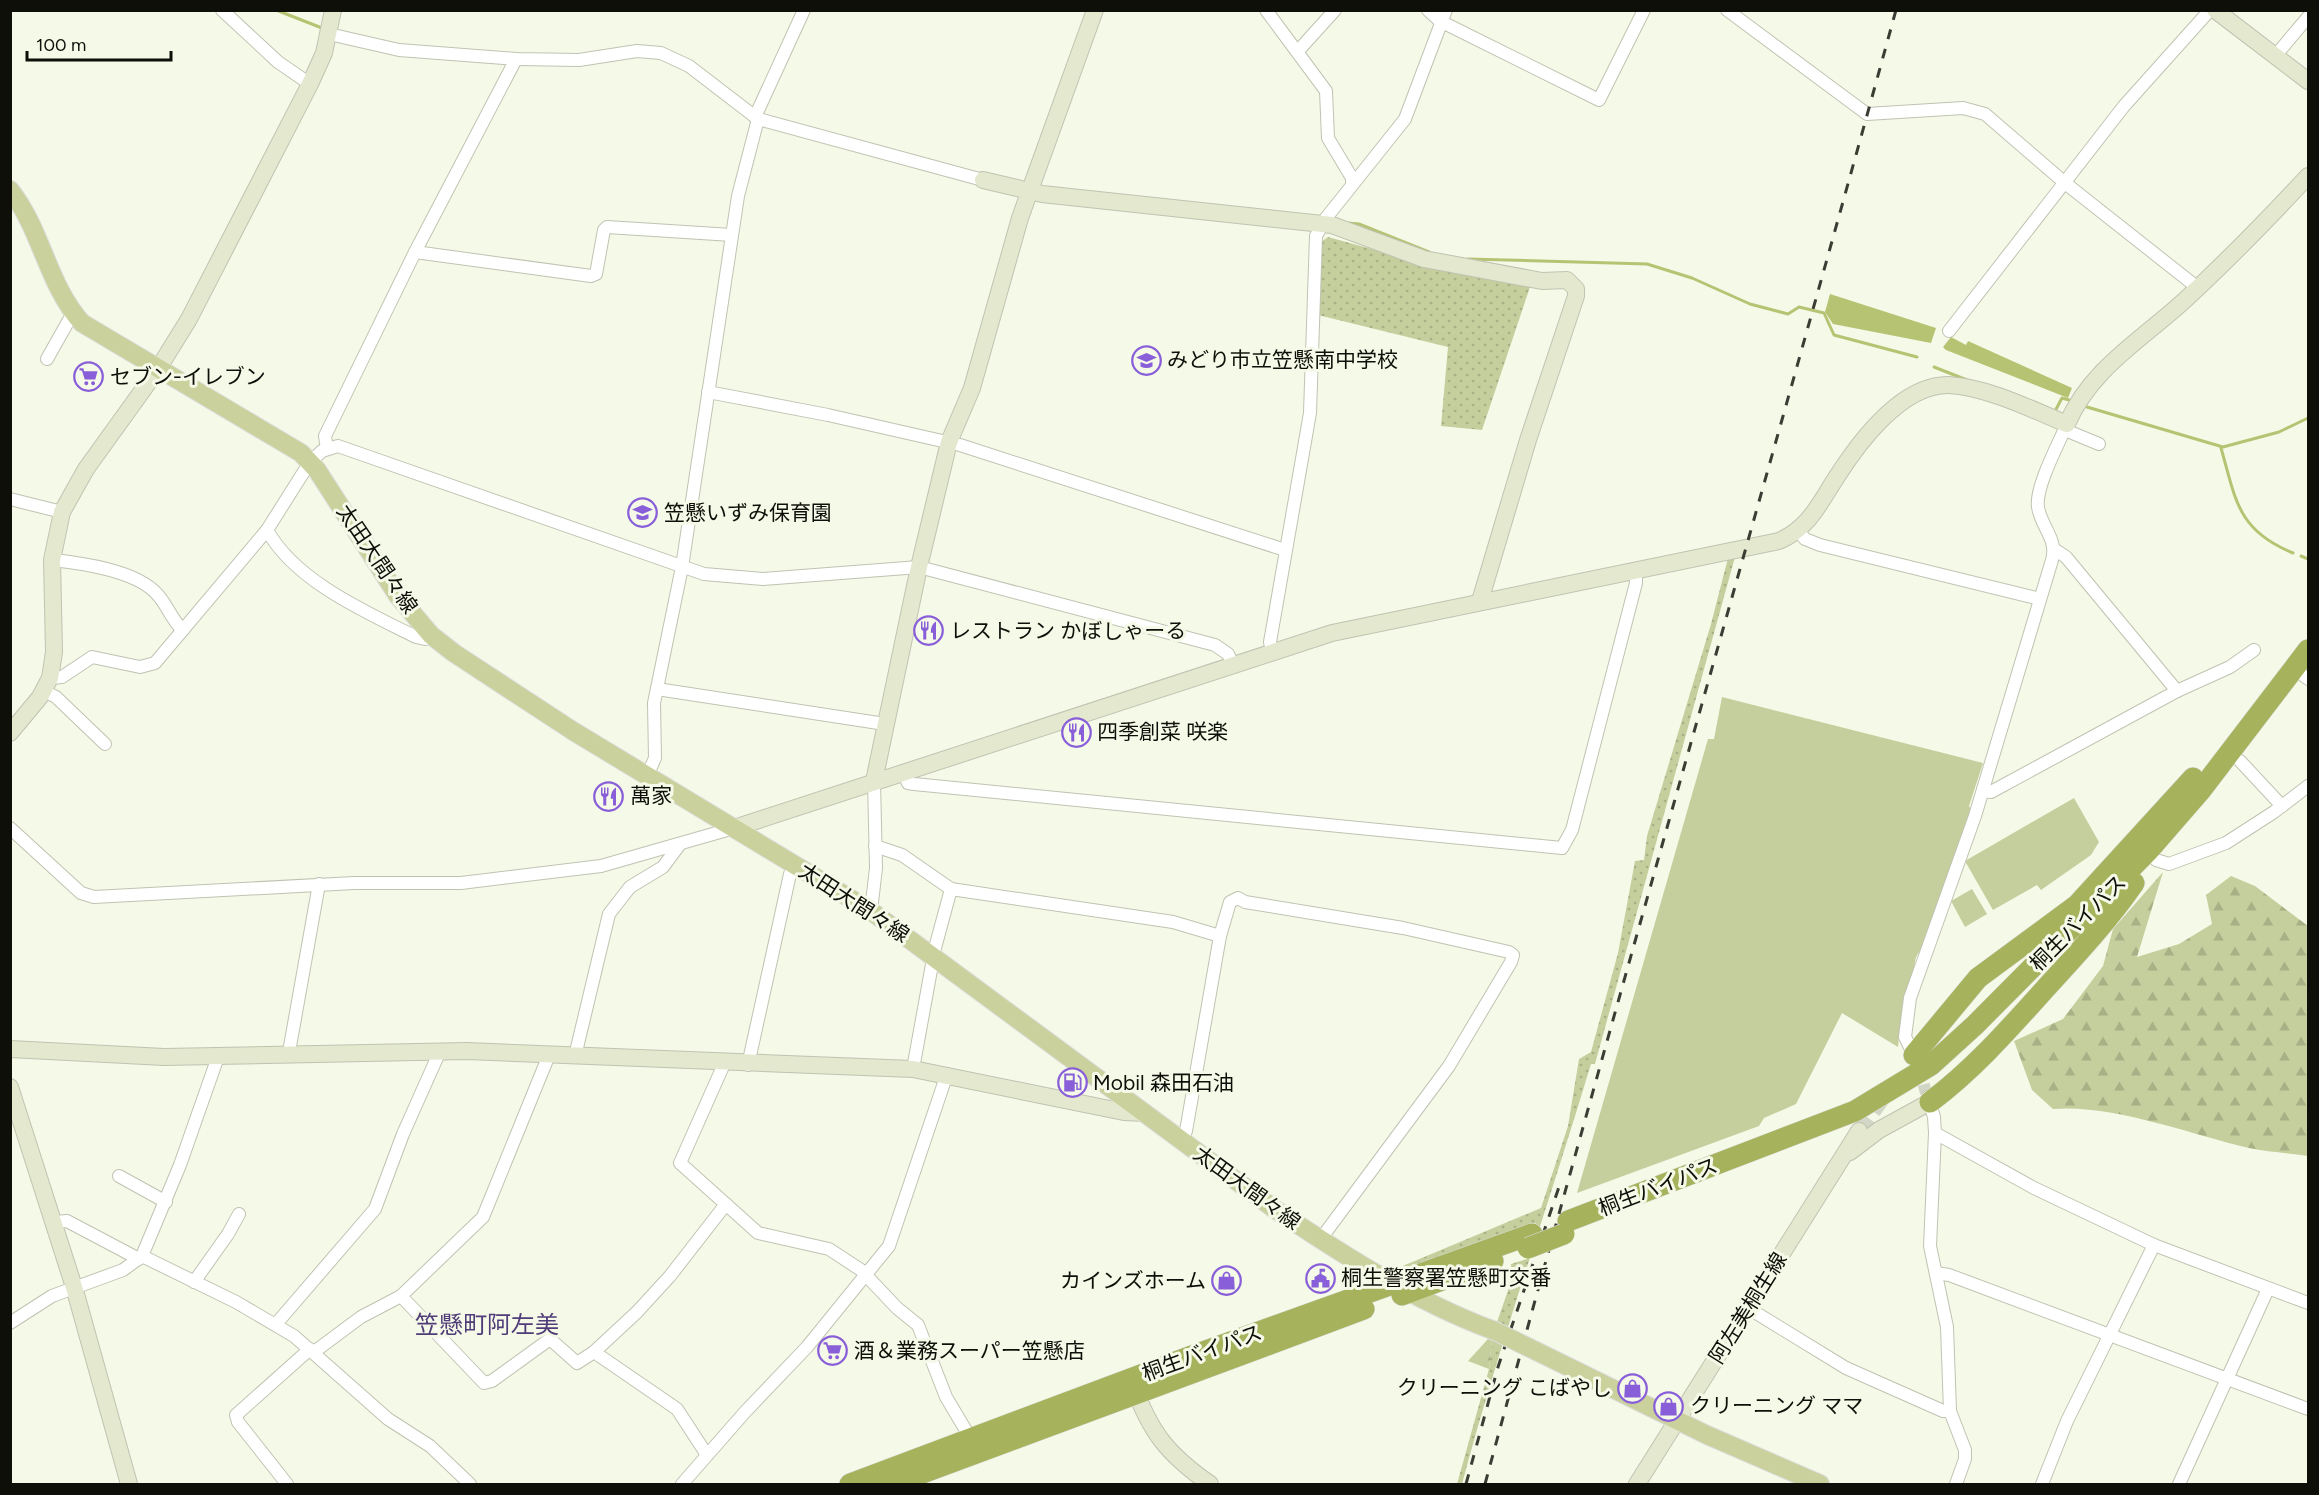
<svg xmlns="http://www.w3.org/2000/svg" width="2319" height="1495" font-family="Figtree,'Noto Sans JP',sans-serif">
  <style>
    .grass { fill: url(#grass-dots) }
    .forest { fill: url(#forest-firs) }
    .pitch { fill: #c5ce9d }
    .water { fill: #b6c373 }
    .lines { fill: none; stroke-linecap: round; stroke-linejoin: round }
    .stream { stroke: #b6c373; stroke-width: 3 }
    .street-tunnel { stroke: #d2d6c6; stroke-width: 12; stroke-dasharray: 12 6; stroke-linecap: butt }
    .secondary-tunnel { stroke: #d2d6c6; stroke-width: 16; stroke-dasharray: 16 8; stroke-linecap: butt }
    .street-casing { stroke: #c0c3b2; stroke-width: 14 }
    .secondary-casing { stroke: #c0c3b2; stroke-width: 18 }
    .primary-casing { stroke: #ddd; stroke-width: 20 }
    .highway-casing { stroke: #ddd; stroke-width: 22 }
    .street { stroke: #fff; stroke-width: 12 }
    .secondary { stroke: #e4e8ce; stroke-width: 16 }
    .primary { stroke: #cad19d; stroke-width: 18 }
    .highway { stroke: #a6b35c; stroke-width: 21 }
    .rail { stroke: #3b3d35; stroke-width: 3; stroke-dasharray: 10 10; stroke-linecap: butt }
    .primary-bridge-casing { stroke: #ddd; stroke-width: 20; stroke-linecap: butt }
    .highway-bridge-casing { stroke: #ddd; stroke-width: 22; stroke-linecap: butt }
    .primary-bridge { stroke: #cad19d; stroke-width: 18 }
    .highway-bridge { stroke: #a6b35c; stroke-width: 21 }
    .labels { text-anchor: middle; stroke-width: 6; stroke-linejoin: round; paint-order: stroke }
    .poi-label { font-size: 21px; fill: #0e0f09; stroke: #f5f9e7; text-anchor: start }
    .street-label { font-size: 21px; fill: #0e0f09; stroke: #f5f9e7 }
    .quarter-label { font-size: 24px; fill: #4f3c78; stroke: #f5f9e7 }
  </style>
  <defs>
    <pattern id="grass-dots" width="8" height="8" patternUnits="userSpaceOnUse" patternTransform="scale(1.5)"><rect width="8" height="8" fill="#c5ce9d"/><path d="M2 2h.1M6 6h.1" fill="none" stroke="#a8b086" stroke-width="1.8" stroke-linecap="round"/></pattern>
    <pattern id="forest-firs" width="22" height="20" patternUnits="userSpaceOnUse" patternTransform="scale(1.5)"><rect width="22" height="20" fill="#c5ce9d"/><path d="M5 1l3.5 6h-7zM16 11l3.5 6h-7z" fill="#a8b086"/></pattern>
  </defs>
  <rect width="100%" height="100%" fill="#f5f9e7"/>
  <!-- grass -->
  <g class="grass">
    <polygon points="1328,237 1466,275 1531,284 1482,430 1441,426 1448,347 1318,315 1321,242"/>
    <path d="M1735 557 1595 1064H1591C1549 1204 1500 1342 1462 1484H1457L1489 1369 1492 1340 1500 1325 1497 1322 1512 1279 1511 1264 1527 1259 1536 1223 1410 1267 1398 1268 1541 1208 1568 1126 1579 1059 1591 1052 1618 953 1635 861 1644 860 1647 836 1711 624 1728 558Z"/>
  </g>
  <!-- forest -->
  <g class="forest">
    <path d="M2163 872 2137 957 2179 944 2212 924 2206 895 2231 876 2255 886 2308 926V1156C2289 1153 2268 1152 2249 1148 2190 1134 2112 1104 2053 1109L2032 1090 2014 1041 2063 1019 2103 966 2113 929Z"/>
    <polygon points="1488,1339 1492,1340 1489,1369 1468,1361"/>
  </g>
  <!-- pitch -->
  <g class="pitch">
    <path d="M1722 697 1983 763 1969 806 1971 810 1920 951C1913 959 1916 963 1913 972 1905 997 1900 1020 1898 1047L1842 1013 1796 1104 1764 1118 1759 1126 1577 1193 1708 739H1714Z"/>
    <polygon points="2074,798 2099,842 2091,855 2041,890 2037,885 1993,910 1965,861"/>
    <polygon points="1972,889 1987,914 1965,927 1951,901"/>
  </g>
  <!-- water -->
  <g class="water">
    <polygon points="1830,294 1936,328 1931,343 1833,324 1825,312"/>
    <polygon points="1951,337 1966,345 1968,341 2072,388 2068,398 1946,350 1943,347"/>
  </g>
  <g class="lines">
    <!-- stream -->
    <g class="stream">
      <polyline points="276,10 322,28"/>
      <polyline points="1348,223 1359,224 1429,252"/>
      <polyline points="1468,259 1647,264 1692,278 1750,304 1788,314 1799,307 1824,313 1834,335 1917,357"/>
      <polyline points="1934,367 1967,380"/>
      <polyline points="2087,407 2223,447 2279,432 2308,418"/>
      <polyline points="2054,413 2062,398 2069,400"/>
      <path d="M2221 448C2236 500 2237 530 2293 553"/>
      <polyline points="2301,556 2308,559"/>
    </g>
    <!-- street-tunnel -->
    <polyline class="street-tunnel" points="1919,1067 1926,1093"/>
    <!-- secondary-tunnel -->
    <polyline class="secondary-tunnel" points="1859,1131 1884,1096"/>
    <defs>
      <g id="street">
        <polyline points="222,10 278,62 310,84"/>
        <polyline points="1266,10 1326,91 1328,138 1352,178 1352,183"/>
        <polyline points="1428,10 1440,21 1599,100 1644,10"/>
        <polyline points="1727,10 1867,114 1963,108 1985,114 2065,183 2198,288"/>
        <polyline points="329,34 399,50 516,59 579,60 637,51 661,53 689,66 758,119 983,180"/>
        <polyline points="1298,51 1335,10"/>
        <polyline points="2276,55 2308,17"/>
        <polyline points="755,117 804,10"/>
        <polyline points="415,252 591,276 596,274 604,230 607,227 732,235"/>
        <polyline points="1949,331 2124,106 2210,10"/>
        <polyline points="47,359 69,320 75,315"/>
        <polyline points="708,392 828,415 960,445 1285,550"/>
        <polyline points="2065,430 2099,444"/>
        <polyline points="327,449 325,436 415,252 516,59"/>
        <polyline points="10,499 62,512"/>
        <path d="M267 530C295 581 366 612 416 637L425 639 431 635"/>
        <polyline points="1799,532 1805,539 1820,545 2040,599"/>
        <polyline points="2054,549 2066,557 2177,691"/>
        <path d="M52 560C82 563 134 571 155 592 167 603 171 620 183 630"/>
        <polyline points="1272,651 1270,642 1310,413 1316,236 1326,218 1405,119 1446,10"/>
        <polyline points="2304,676 2308,679"/>
        <polyline points="50,678 62,677 92,657 140,667 155,663 267,530 310,462 322,451 338,446 704,574 763,579 919,567 1215,645 1228,654 1233,665"/>
        <polyline points="657,689 885,724"/>
        <polyline points="44,691 56,697 105,744"/>
        <polyline points="2240,761 2282,806"/>
        <polyline points="903,772 908,783 914,784 1562,848 1572,830 1636,583 1636,571"/>
        <polyline points="647,776 655,758 654,703 682,567 738,196 758,119"/>
        <polyline points="1983,791 1991,792 2177,691 2230,667 2254,650"/>
        <polyline points="10,828 81,893 94,897 354,883 461,883 601,866 734,828"/>
        <polyline points="875,846 902,855 951,889"/>
        <polyline points="2156,860 2169,864 2226,843 2274,812 2308,786"/>
        <polyline points="871,911 876,868 874,781"/>
        <polyline points="289,1052 319,884"/>
        <polyline points="575,1056 609,914 630,887 663,867 680,844"/>
        <path d="M1916 1059 1905 1037 1910 998 1975 816 2052 560C2058 539 2041 527 2038 507 2035 487 2059 443 2067 424"/>
        <polyline points="724,1064 680,1163 758,1233 829,1249 861,1270 897,1308 918,1325 946,1397 971,1439"/>
        <polyline points="748,1065 790,874 794,864"/>
        <polyline points="913,1069 935,948 951,889 1173,922 1220,936"/>
        <polyline points="1928,1097 1934,1117 1935,1133 1930,1246 1947,1327 1950,1411 1965,1450 1965,1459 1956,1484"/>
        <polyline points="1935,1133 2034,1188 2154,1245 2308,1303"/>
        <polyline points="1181,1139 1186,1131 1220,936 1230,902 1238,898 1245,902 1403,928 1509,952 1513,955 1511,962 1449,1066 1320,1240"/>
        <polyline points="119,1176 166,1202"/>
        <polyline points="54,1222 67,1221 139,1259"/>
        <polyline points="142,1256 236,1302 294,1336 388,1419 430,1446 470,1484"/>
        <polyline points="1936,1273 1949,1275 2308,1409"/>
        <polyline points="194,1282 228,1234 239,1214"/>
        <polyline points="401,1296 484,1383 492,1381 550,1339 577,1363 594,1352 637,1312 670,1276 726,1204"/>
        <polyline points="1748,1308 1846,1368 1943,1411 1950,1411"/>
        <polyline points="10,1323 52,1296 123,1270 142,1256 180,1165 219,1054"/>
        <polyline points="276,1324 375,1209 403,1134 440,1051"/>
        <polyline points="314,1352 361,1317 401,1296 483,1217 549,1055"/>
        <polyline points="594,1352 677,1409 707,1455"/>
        <polyline points="287,1484 238,1422 236,1415 310,1349"/>
        <polyline points="682,1484 745,1412 807,1347 889,1246 947,1074"/>
        <polyline points="2042,1484 2067,1421 2154,1245"/>
        <polyline points="2179,1484 2268,1289"/>
      </g>
      <g id="secondary">
        <polyline points="2215,10 2308,81"/>
        <polyline points="983,180 1042,194 1332,225 1424,259 1542,281 1567,280 1576,289 1576,296 1528,440 1480,601"/>
        <polyline points="10,733 40,697 50,678 54,652 52,560 62,512 86,469 158,369 189,319 310,84 324,53 333,10"/>
        <polyline points="874,781 919,567 949,442 972,388 1020,218 1095,10"/>
        <path d="M734 828 1332 633 1779 541C1809 528 1819 504 1836 478 1859 442 1902 384 1949 385 1987 387 2033 410 2067 424 2091 368 2143 339 2186 299 2228 260 2269 218 2308 176"/>
        <polyline points="10,1049 164,1057 467,1051 913,1069 1124,1112 1145,1113"/>
        <polyline points="10,1087 74,1287 129,1484"/>
        <polyline points="1850,1152 1879,1130 1930,1102"/>
        <path d="M1132 1382C1150 1432 1167 1454 1210 1484"/>
        <polyline points="1637,1484 1859,1131"/>
      </g>
      <g id="primary">
        <path d="M10 190C42 230 47 284 82 323L301 453 317 470 398 596 431 635 454 653 573 731 871 911 1273 1208C1343 1255 1416 1302 1495 1331"/>
        <polyline points="1536,1351 1707,1435 1820,1484"/>
      </g>
      <g id="highway">
        <polyline points="1914,1055 1978,978 2077,905 2193,778"/>
        <path d="M1930 1102C1973 1070 2009 1029 2045 989 2076 955 2108 921 2134 883"/>
        <polyline points="1568,1221 1855,1111 1931,1065 1975,1025 2148,851 2201,790 2308,650"/>
        <polyline points="1402,1295 1493,1261"/>
        <polyline points="850,1484 1186,1358 1532,1234"/>
        <polyline points="893,1484 1364,1309"/>
      </g>
    </defs>
    <!-- street casing -->
    <use href="#street" class="street-casing"/>
    <!-- secondary casing -->
    <use href="#secondary" class="secondary-casing"/>
    <!-- primary casing -->
    <use href="#primary" class="primary-casing"/>
    <!-- highway casing -->
    <use href="#highway" class="highway-casing"/>
    <!-- street -->
    <use href="#street" class="street"/>
    <!-- secondary -->
    <use href="#secondary" class="secondary"/>
    <!-- primary -->
    <use href="#primary" class="primary"/>
    <!-- highway -->
    <use href="#highway" class="highway"/>
    <!-- rail -->
    <g class="rail">
      <polyline points="1466,1484 1498,1367 1560,1184"/>
      <path d="M1485 1484C1618 992 1761 502 1896 10"/>
    </g>
    <defs>
      <polyline id="primary-bridge" points="1495,1331 1536,1351"/>
      <polyline id="highway-bridge" points="1528,1248 1564,1234"/>
    </defs>
    <!-- primary-bridge casing -->
    <use href="#primary-bridge" class="primary-bridge-casing"/>
    <!-- highway-bridge casing -->
    <use href="#highway-bridge" class="highway-bridge-casing"/>
    <!-- primary-bridge -->
    <use href="#primary-bridge" class="primary-bridge"/>
    <!-- highway-bridge -->
    <use href="#highway-bridge" class="highway-bridge"/>
  </g>
  <!-- icons -->
  <defs>
    <symbol id="school-ring" viewBox="-11 -11 22 22"><circle r="9.5" fill="#f5f9e7" stroke="#895fd9" stroke-width="1.5"/><path d="M0-5L7-2L0 1L-7-2ZM-4 1L0 2.5L4 1V4Q0 6-4 4Z" fill="#895fd9"/></symbol>
    <symbol id="supermarket-ring" viewBox="-11 -11 22 22"><circle r="9.5" fill="#f5f9e7" stroke="#895fd9" stroke-width="1.5"/><path d="M-6-5.5h2.5l.6 2H6L4.5 2H-2.5L-4.4-4H-6ZM-1.5 3.2a1.3 1.3 0 1 0 .1 0ZM3 3.2a1.3 1.3 0 1 0 .1 0Z" fill="#895fd9"/></symbol>
    <symbol id="restaurant-ring" viewBox="-11 -11 22 22"><circle r="9.5" fill="#f5f9e7" stroke="#895fd9" stroke-width="1.5"/><path d="M-5-6h1v4h1v-4h1v4h1v-4h1v5L-1.5 .5V6h-2V.5L-5-1ZM5-6V6H3V1.5H1.5Q1.5-4 5-6Z" fill="#895fd9"/></symbol>
    <symbol id="fuel-ring" viewBox="-11 -11 22 22"><circle r="9.5" fill="#f5f9e7" stroke="#895fd9" stroke-width="1.5"/><path d="M-5.5-6h7V0h2V4h1.3V-2.5L3-4.5l.8-.8L6-3V5H2.5V1h-1V6h-7ZM-4.2-4.7v3.2H.2V-4.7Z" fill="#895fd9"/></symbol>
    <symbol id="civic-ring" viewBox="-11 -11 22 22"><circle r="9.5" fill="#f5f9e7" stroke="#895fd9" stroke-width="1.5"/><path d="M-.6-6.5H3V-4.5H.6V-3L4-1V1h2V6H-6V1h2V-1L-.6-3ZM-1.2 2.5V6h2.4V2.5Z" fill="#895fd9"/></symbol>
    <symbol id="shop-ring" viewBox="-11 -11 22 22"><circle r="9.5" fill="#f5f9e7" stroke="#895fd9" stroke-width="1.5"/><path d="M-5-2.5h2.3a2.7 3.5 0 0 1 5.4 0H5L5.5 6h-11ZM-1.5-2.5h3a1.5 2.3 0 0 0-3 0Z" fill="#895fd9"/></symbol>
  </defs>
  <g fill-rule="evenodd">
    <use href="#school-ring" x="1130" y="344" width="33" height="33"/>
    <use href="#supermarket-ring" x="72" y="360" width="33" height="33"/>
    <use href="#school-ring" x="626" y="496" width="33" height="33"/>
    <use href="#restaurant-ring" x="912" y="614" width="33" height="33"/>
    <use href="#restaurant-ring" x="1060" y="716" width="33" height="33"/>
    <use href="#restaurant-ring" x="592" y="780" width="33" height="33"/>
    <use href="#fuel-ring" x="1056" y="1066" width="33" height="33"/>
    <use href="#civic-ring" x="1304" y="1262" width="33" height="33"/>
    <use href="#shop-ring" x="1210" y="1264" width="33" height="33"/>
    <use href="#supermarket-ring" x="816" y="1334" width="33" height="33"/>
    <use href="#shop-ring" x="1616" y="1372" width="33" height="33"/>
    <use href="#shop-ring" x="1652" y="1390" width="33" height="33"/>
  </g>
  <g class="labels">
    <!-- poi labels -->
    <g class="poi-label">
      <text x="1167" y="367">みどり市立笠懸南中学校</text>
      <text x="110" y="384">セブン-イレブン</text>
      <text x="664" y="520">笠懸いずみ保育園</text>
      <text x="950" y="638">レストラン かぼしゃーる</text>
      <text x="1097" y="739">四季創菜 咲楽</text>
      <text x="630" y="803">萬家</text>
      <text x="1093" y="1090">Mobil 森田石油</text>
      <text x="1341" y="1285">桐生警察署笠懸町交番</text>
      <text x="1206" y="1288" text-anchor="end">カインズホーム</text>
      <text x="854" y="1358">酒＆業務スーパー笠懸店</text>
      <text x="1612" y="1395" text-anchor="end">クリーニング こばやし</text>
      <text x="1690" y="1413">クリーニング ママ</text>
    </g>
    <!-- street labels -->
    <g class="street-label">
      <text transform="translate(377 559) rotate(56)" y="7">太田大間々線</text>
      <text transform="translate(854 903) rotate(33)" y="7">太田大間々線</text>
      <text transform="translate(2078 923) rotate(-45)" y="7">桐生バイパス</text>
      <text transform="translate(1658 1187) rotate(-21)" y="7">桐生バイパス</text>
      <text transform="translate(1247 1188) rotate(36)" y="7">太田大間々線</text>
      <text transform="translate(1748 1308) rotate(-58)" y="7">阿左美桐生線</text>
      <text transform="translate(1202 1353) rotate(-20)" y="7">桐生バイパス</text>
    </g>
    <!-- quarter labels -->
    <g class="quarter-label">
      <text x="487" y="1333">笠懸町阿左美</text>
    </g>
  </g>
  <!-- border -->
  <rect width="2319" height="1495" fill="none" stroke="#0e0f09" stroke-width="24"/>
  <!-- scale -->
  <path d="M27 51v9h144v-9" fill="none" stroke="#0e0f09" stroke-width="3"/>
  <text x="36" y="51" font-size="18" fill="#0e0f09" stroke="#f5f9e7" stroke-width="4.5" paint-order="stroke">100 m</text>
</svg>
